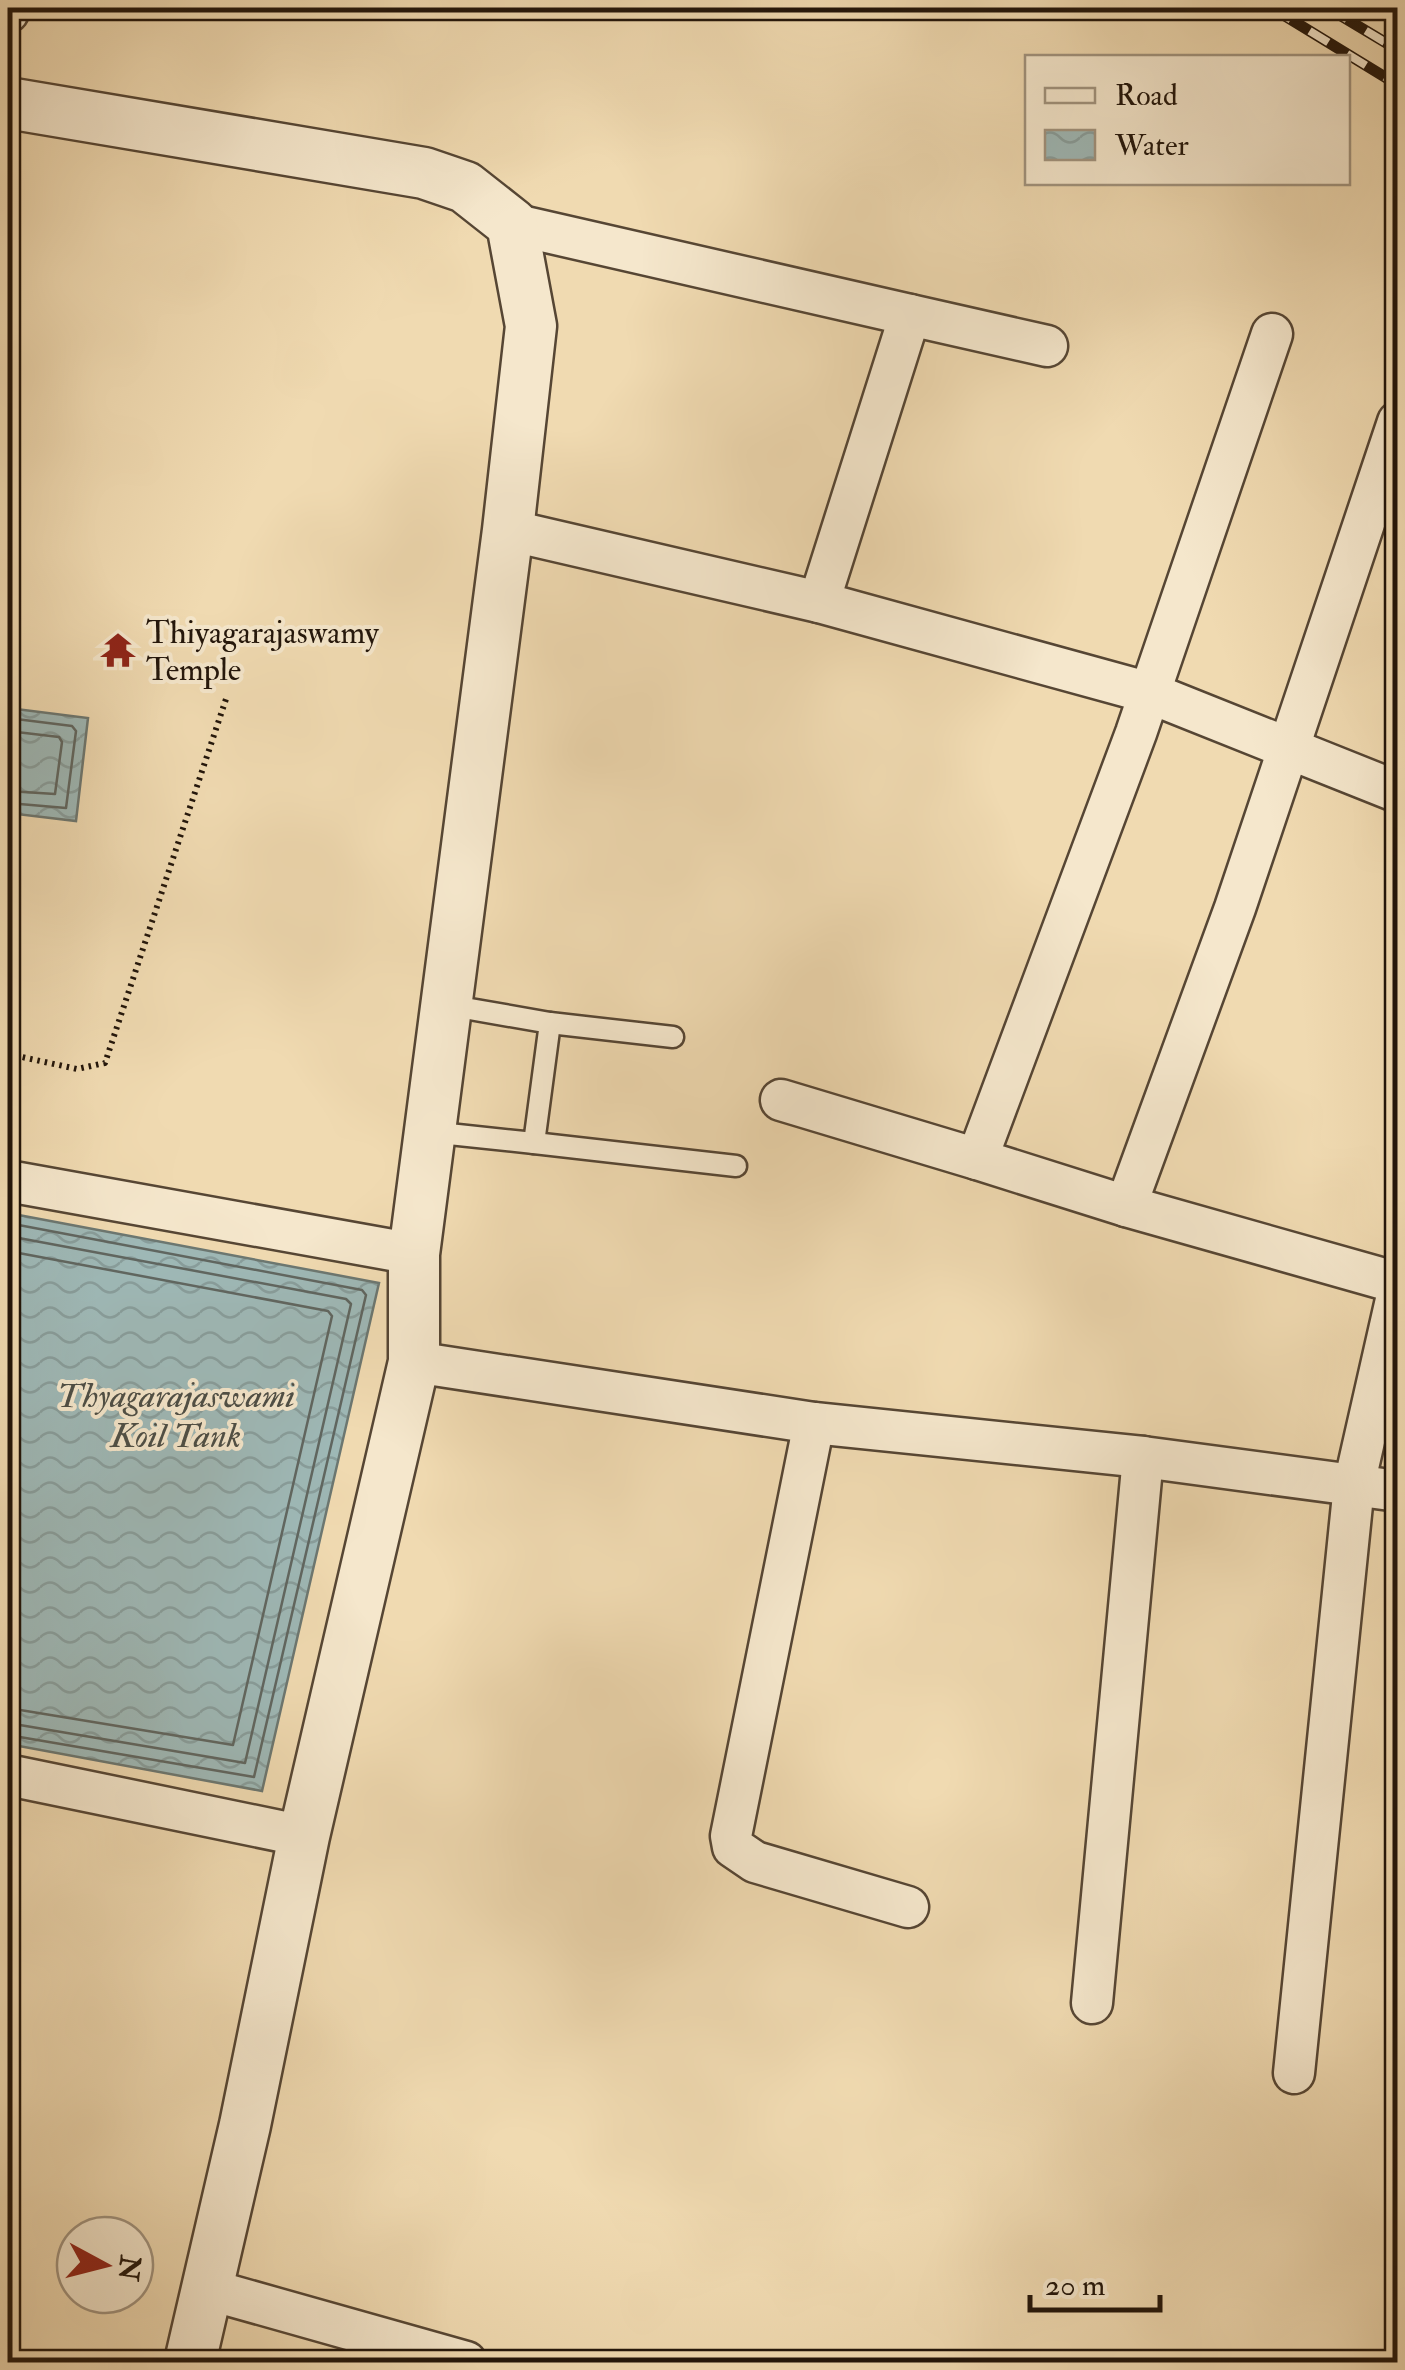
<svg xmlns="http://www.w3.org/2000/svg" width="1405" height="2370" font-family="'IM FELL Double Pica',serif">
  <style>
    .water { fill: url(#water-waves); stroke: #6c7771; stroke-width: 2.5 }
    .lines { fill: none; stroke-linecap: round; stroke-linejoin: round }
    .shore { stroke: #606660; stroke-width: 2.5 }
    .service-casing { stroke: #564634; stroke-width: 25 }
    .minor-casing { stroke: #564634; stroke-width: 45 }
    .tertiary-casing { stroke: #564634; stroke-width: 55 }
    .path { stroke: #22150a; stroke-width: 6; stroke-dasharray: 2.5 5; stroke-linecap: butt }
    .service { stroke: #f5e7cc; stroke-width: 20 }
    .minor { stroke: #f5e7cc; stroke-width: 40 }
    .tertiary { stroke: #f5e7cc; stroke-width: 50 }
    .rail-casing { stroke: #22150a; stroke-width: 11 }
    .rail { stroke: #f5e7cc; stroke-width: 8; stroke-dasharray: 22; stroke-linecap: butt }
    .labels { text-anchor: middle; stroke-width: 8; stroke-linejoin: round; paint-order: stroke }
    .poi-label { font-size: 32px; fill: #22150a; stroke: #f5e7cc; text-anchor: start }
    .water-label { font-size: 35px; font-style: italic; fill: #4d4e46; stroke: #f5e7cc }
  </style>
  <defs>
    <pattern id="water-waves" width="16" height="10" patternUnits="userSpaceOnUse" patternTransform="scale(2.5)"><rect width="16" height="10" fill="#9eb8b6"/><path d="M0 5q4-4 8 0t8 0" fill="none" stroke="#889d9b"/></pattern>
  </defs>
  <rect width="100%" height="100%" fill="#f0dab1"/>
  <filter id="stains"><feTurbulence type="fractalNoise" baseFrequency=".002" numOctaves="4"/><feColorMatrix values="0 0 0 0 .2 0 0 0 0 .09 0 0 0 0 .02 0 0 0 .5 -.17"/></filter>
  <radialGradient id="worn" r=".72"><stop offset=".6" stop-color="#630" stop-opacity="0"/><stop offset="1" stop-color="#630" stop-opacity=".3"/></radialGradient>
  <!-- water -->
  <g class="water">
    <polygon points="8,708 88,718 76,821 8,813"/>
    <polygon points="8,1213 379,1283 262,1791 8,1744"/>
  </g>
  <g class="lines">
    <!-- shore -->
    <g class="shore">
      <polyline points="8,718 72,726 76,731 66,808 8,803"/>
      <polyline points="8,731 59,737 62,742 55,794 8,791"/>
      <polyline points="8,1223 362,1290 366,1295 254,1777 8,1735"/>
      <polyline points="8,1236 346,1299 351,1304 245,1763 8,1723"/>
      <polyline points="8,1251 328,1311 332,1316 233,1745 8,1708"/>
    </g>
    <defs>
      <g id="service">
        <polyline points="550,1023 673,1037"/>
        <polyline points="430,1132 534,1143 550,1023 447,1005"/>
        <polyline points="534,1143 736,1166"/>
      </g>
      <g id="minor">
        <polyline points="8,12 9,8"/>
        <polyline points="512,224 910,315 819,602"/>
        <polyline points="910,315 1047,346"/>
        <polyline points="1272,334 1136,733 977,1159 1126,1206 1398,1283"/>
        <polyline points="508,530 819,602 1150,693 1398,792"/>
        <polyline points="781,1100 977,1159"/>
        <polyline points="8,1181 414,1254"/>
        <polyline points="1126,1206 1235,908 1398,422"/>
        <polyline points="414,1362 814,1423 1143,1457 1398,1491"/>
        <polyline points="814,1423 731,1836 733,1847 755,1862 908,1907"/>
        <polyline points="8,1775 304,1836"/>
        <polyline points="1092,2003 1143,1457"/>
        <polyline points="1294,2073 1354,1485 1398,1291"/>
        <polyline points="207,2289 466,2362"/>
      </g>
      <polyline id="tertiary" points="8,103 424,173 465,187 512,224 531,326 508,530 414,1254 414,1362 304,1836 245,2125 190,2362"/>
    </defs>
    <!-- service casing -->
    <use href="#service" class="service-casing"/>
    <!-- minor casing -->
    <use href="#minor" class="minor-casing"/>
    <!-- tertiary casing -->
    <use href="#tertiary" class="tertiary-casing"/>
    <!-- path -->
    <polyline class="path" points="8,1054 77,1069 105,1063 226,699"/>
    <!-- service -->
    <use href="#service" class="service"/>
    <!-- minor -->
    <use href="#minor" class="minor"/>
    <!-- tertiary -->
    <use href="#tertiary" class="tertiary"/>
    <defs>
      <g id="rail">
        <polyline points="1272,8 1398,85"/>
        <polyline points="1328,8 1398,50"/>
        <polyline points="1395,8 1398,9"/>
      </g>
    </defs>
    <!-- rail casing -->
    <use href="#rail" class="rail-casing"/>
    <!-- rail -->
    <use href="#rail" class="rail"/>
  </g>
  <!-- icons -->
  <defs>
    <symbol id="temple-bare" viewBox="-9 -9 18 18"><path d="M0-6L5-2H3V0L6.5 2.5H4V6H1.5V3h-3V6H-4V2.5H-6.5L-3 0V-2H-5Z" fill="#8f2418" stroke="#f5e7cc" stroke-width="2.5" paint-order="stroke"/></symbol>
  </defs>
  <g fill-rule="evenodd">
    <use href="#temple-bare" x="93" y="625" width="50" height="50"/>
  </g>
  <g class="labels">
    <!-- poi labels -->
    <g class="poi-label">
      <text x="146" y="643">Thiyagarajaswamy<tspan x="146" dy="37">Temple</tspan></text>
    </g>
    <!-- water labels -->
    <g class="water-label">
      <text x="176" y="1407">Thyagarajaswami<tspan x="176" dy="40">Koil Tank</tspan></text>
    </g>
  </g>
  <!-- margin -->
  <rect width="1405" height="2370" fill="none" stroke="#f0dab1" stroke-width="40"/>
  <rect x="10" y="10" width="1385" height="2350" fill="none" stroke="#22150a" stroke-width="5"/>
  <rect x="20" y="20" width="1365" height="2330" fill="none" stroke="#22150a" stroke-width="2.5"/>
  <!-- legend -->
  <rect x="1025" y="55" width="325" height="130" fill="#f5e7cc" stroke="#a1937e" stroke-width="2.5"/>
  <rect x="1045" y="88" width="50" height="15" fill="#f5e7cc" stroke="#a1937e" stroke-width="2.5"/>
  <text x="1115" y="105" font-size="30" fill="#22150a">Road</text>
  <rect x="1045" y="130" width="50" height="30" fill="url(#water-waves)" stroke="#a1937e" stroke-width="2.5"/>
  <text x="1115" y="155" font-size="30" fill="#22150a">Water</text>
  <!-- north arrow -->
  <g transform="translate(105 2265) rotate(97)"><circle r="48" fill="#f5e7cc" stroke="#a1937e" stroke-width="2.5"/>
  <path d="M0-8L18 38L0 25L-18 38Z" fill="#8f2418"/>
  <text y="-15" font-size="28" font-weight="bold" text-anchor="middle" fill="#22150a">N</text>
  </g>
  <!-- scale -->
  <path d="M1030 2295v15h130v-15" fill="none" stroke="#22150a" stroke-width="5"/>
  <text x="1045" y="2295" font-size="30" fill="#22150a" stroke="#f5e7cc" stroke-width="8" paint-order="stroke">20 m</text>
  <rect width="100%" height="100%" filter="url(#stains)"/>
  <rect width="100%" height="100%" fill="url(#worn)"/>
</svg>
